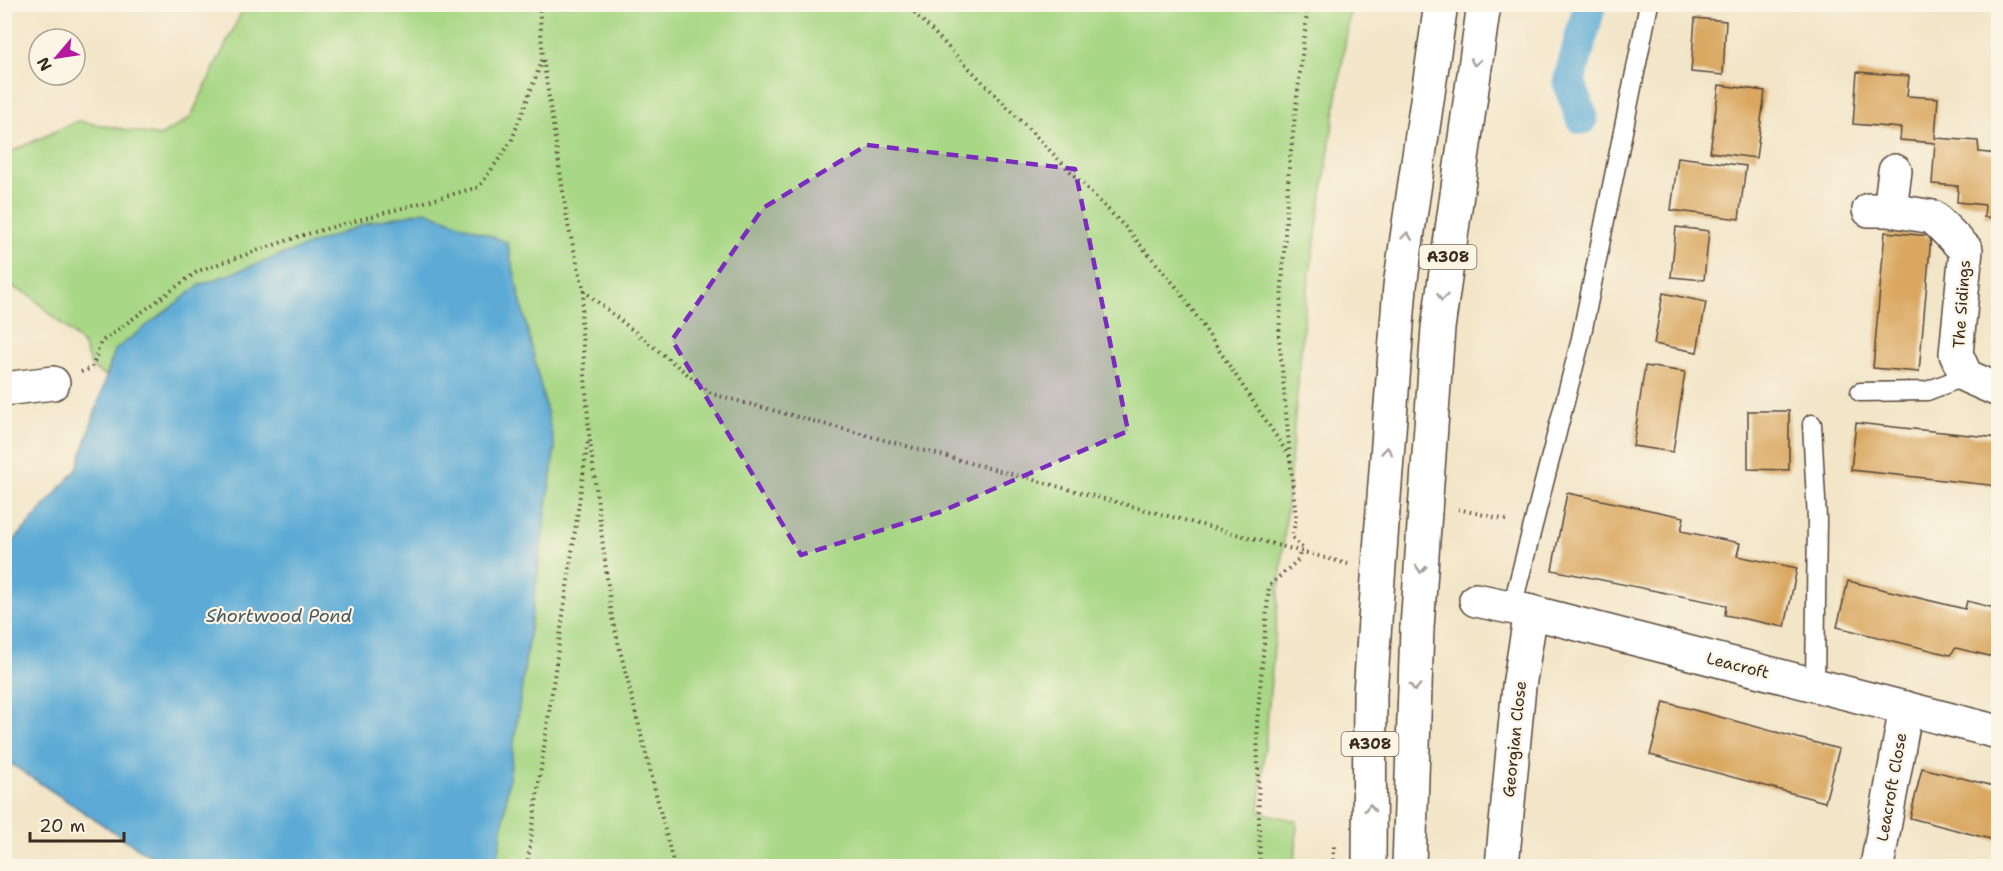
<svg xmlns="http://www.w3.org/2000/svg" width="2003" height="871" font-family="'Shantell Sans',sans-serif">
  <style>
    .green { fill: #a8d785; stroke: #728052; stroke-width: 1.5 }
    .water { fill: #5caad5; stroke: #4c6a7a; stroke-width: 1.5 }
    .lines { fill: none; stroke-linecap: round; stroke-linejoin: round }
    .canal { stroke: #5caad5; stroke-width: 33 }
    .building { fill: #d9a760 }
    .lane-casing { stroke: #564638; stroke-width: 21 }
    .street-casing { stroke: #564638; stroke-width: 36 }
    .highway-casing { stroke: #564638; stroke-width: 36 }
    .path { stroke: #564638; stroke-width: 4; stroke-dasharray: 1.5 4.5; stroke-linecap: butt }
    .lane { stroke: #fff; stroke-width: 18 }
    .street { stroke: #fff; stroke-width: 33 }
    .highway { stroke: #fff; stroke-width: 33 }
    .highway-bridge-casing { stroke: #564638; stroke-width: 36; stroke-linecap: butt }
    .highway-bridge { stroke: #fff; stroke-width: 33 }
    .oneway { stroke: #a79f9a }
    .marked { fill: #7b2cbf; fill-opacity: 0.2; stroke: #7b2cbf; stroke-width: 4.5; stroke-dasharray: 12 8; stroke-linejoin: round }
    .labels { text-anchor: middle; stroke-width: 4.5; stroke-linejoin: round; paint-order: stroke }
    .shield { fill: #fcf5e5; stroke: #75675a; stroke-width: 1.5 }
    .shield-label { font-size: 15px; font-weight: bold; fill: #3b2a1e }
    .street-label { font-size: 16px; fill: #3b2a1e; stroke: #fcf5e5 }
    .water-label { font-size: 18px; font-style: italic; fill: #47575e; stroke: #fcf5e5 }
  </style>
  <rect width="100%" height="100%" fill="#fcf5e5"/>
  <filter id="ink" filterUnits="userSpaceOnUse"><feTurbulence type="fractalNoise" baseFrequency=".0167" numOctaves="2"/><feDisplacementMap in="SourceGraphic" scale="12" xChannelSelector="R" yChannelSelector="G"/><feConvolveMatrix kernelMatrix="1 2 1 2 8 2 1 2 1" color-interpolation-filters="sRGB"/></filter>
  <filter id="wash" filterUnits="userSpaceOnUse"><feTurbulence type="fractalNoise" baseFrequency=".008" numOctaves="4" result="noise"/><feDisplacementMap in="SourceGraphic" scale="24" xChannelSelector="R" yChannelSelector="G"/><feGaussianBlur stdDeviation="1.35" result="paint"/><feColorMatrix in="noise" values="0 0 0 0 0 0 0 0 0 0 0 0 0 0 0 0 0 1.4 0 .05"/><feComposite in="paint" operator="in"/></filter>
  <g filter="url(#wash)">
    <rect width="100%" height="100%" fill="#f2e5c8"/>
    <!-- green -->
    <polygon class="green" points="245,5 1351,5 1305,306 1259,812 1297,821 1295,866 497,866 555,447 115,350 106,376 92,368 83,344 30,295 5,284 4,155 78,121 160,136 190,118"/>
    <!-- water -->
    <polygon class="water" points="426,211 507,242 555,447 497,866 165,866 5,760 5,551 77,469 115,350 200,285 371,222"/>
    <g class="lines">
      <!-- canal -->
      <polyline class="canal" points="1582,118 1569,82 1590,4"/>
    </g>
    <g id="blocks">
      <!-- building -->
      <g class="building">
        <polygon points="1695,18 1726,21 1723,75 1691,72"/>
        <polygon points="1857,72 1909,76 1907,96 1938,98 1935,138 1978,141 1979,152 1998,154 1998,218 1984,217 1985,205 1957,202 1958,186 1932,184 1935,143 1900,140 1901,128 1853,124"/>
        <polygon points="1719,85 1765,91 1756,158 1710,152"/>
        <polygon points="1678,157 1746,166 1739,219 1671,210"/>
        <polygon points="1676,227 1709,231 1704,280 1671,277"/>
        <polygon points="1885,232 1931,236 1919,372 1873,368"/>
        <polygon points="1663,293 1706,302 1697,352 1654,344"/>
        <polygon points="1645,366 1685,372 1673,452 1633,446"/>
        <polygon points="1748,411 1789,411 1789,470 1748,469"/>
        <polygon points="1856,423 1998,438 1998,486 1851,470"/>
        <polygon points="1567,493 1684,517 1681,531 1740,543 1737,556 1797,568 1785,627 1725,615 1726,605 1552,570"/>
        <polygon points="1848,581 1965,609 1967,601 1998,609 1998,658 1956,648 1950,655 1837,627"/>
        <polygon points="1664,702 1839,749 1825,802 1650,755"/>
        <polygon points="1922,768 1998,787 1998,841 1910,818"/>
      </g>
    </g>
  </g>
  <g filter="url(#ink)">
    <use href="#blocks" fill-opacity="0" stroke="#564638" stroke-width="1.5"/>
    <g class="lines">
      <defs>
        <g id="lane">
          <polyline points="1860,392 1927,391 1966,376"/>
          <polyline points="1812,424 1817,519 1815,685"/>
          <polyline points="1512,607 1580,343 1649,4"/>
        </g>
        <g id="street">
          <polyline points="1869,210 1890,210 1933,217 1966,250 1956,354 1966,376 1998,390"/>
          <polyline points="1890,210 1895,171"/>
          <polyline points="4,389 53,383"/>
          <polyline points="1476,600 1519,609 1998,732"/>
          <polyline points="1502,866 1519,686 1531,612"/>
          <polyline points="1877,866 1906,708"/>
        </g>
        <g id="highway">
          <polyline points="1383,510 1400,286 1441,4"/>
          <polyline points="1425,511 1438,328 1484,4"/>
          <polyline points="1369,866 1370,694 1375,621"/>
          <polyline points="1409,866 1417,628"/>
        </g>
      </defs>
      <!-- lane casing -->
      <use href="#lane" class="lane-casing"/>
      <!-- street casing -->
      <use href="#street" class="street-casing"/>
      <!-- highway casing -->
      <use href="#highway" class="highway-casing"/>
      <!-- path -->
      <g class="path">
        <polyline points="539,4 543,58"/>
        <polyline points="906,4 1126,228 1179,290 1290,457 1296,518 1292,537 1305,551"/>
        <polyline points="584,291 581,319 589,433 612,618 674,866"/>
        <polyline points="81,372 92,368 101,342 198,271 300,236 479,187 511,142 543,58 568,225 584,291 712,394 1348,564"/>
        <polyline points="1290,456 1279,336 1289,167 1308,4"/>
        <polyline points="1458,509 1510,521"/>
        <polyline points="527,866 588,440"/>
        <polyline points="1260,866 1257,723 1269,586 1298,560 1300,553"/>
        <polyline points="1333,866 1334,846"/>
      </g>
      <!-- lane -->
      <use href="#lane" class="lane"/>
      <!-- street -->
      <use href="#street" class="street"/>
      <!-- highway -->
      <use href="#highway" class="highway"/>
      <defs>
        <g id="highway-bridge">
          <polyline points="1375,621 1383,510"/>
          <polyline points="1417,628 1425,511"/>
        </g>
      </defs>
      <!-- highway-bridge casing -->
      <use href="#highway-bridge" class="highway-bridge-casing"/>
      <!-- highway-bridge -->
      <use href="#highway-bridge" class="highway-bridge"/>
    </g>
    <!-- one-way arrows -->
    <defs><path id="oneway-chevron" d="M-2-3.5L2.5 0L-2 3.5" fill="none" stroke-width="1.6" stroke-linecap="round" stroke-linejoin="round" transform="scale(1.5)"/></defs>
    <g class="oneway">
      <use href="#oneway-chevron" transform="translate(1475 62) rotate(99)"/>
      <use href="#oneway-chevron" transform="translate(1407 236) rotate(-83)"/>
      <use href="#oneway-chevron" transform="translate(1442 297) rotate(98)"/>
      <use href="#oneway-chevron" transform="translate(1387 451) rotate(-86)"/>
      <use href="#oneway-chevron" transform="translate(1421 569) rotate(94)"/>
      <use href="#oneway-chevron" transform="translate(1415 687) rotate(92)"/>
      <use href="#oneway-chevron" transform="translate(1370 808) rotate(-89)"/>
    </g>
  </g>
  <!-- marked area -->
  <path class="marked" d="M867 145 1075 169 1128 431 940 512 801 555 672 340 763 208Z"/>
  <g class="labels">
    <!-- shield labels -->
    <g class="shield">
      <rect x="1419.5" y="245" width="57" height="24" rx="4.5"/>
      <rect x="1341.5" y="732" width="57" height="24" rx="4.5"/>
    </g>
    <g class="shield-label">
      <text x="1448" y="262">A308</text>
      <text x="1370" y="749">A308</text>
    </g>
    <!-- street labels -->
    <g class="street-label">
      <text transform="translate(1961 304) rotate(-86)" y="6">The Sidings</text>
      <text transform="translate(1738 665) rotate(14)" y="6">Leacroft</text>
      <text transform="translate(1514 739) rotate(-84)" y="6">Georgian Close</text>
      <text transform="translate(1891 787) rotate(-80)" y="6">Leacroft Close</text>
    </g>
    <!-- water labels -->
    <g class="water-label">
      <text x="279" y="622">Shortwood Pond</text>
    </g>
  </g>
  <!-- margin -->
  <rect width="2003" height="871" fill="none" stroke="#fcf5e5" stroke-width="24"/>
  <!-- north arrow -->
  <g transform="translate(57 57) rotate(241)"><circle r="28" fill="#fcf5e5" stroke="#afa495" stroke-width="1.5"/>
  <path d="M0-4.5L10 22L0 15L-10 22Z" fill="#b5179e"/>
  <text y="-9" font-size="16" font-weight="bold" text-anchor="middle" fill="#3b2a1e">N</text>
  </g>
  <!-- scale -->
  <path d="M30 832v9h94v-9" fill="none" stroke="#3b2a1e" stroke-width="3"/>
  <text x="39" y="832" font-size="18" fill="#3b2a1e" stroke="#fcf5e5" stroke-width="4.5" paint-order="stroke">20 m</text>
</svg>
